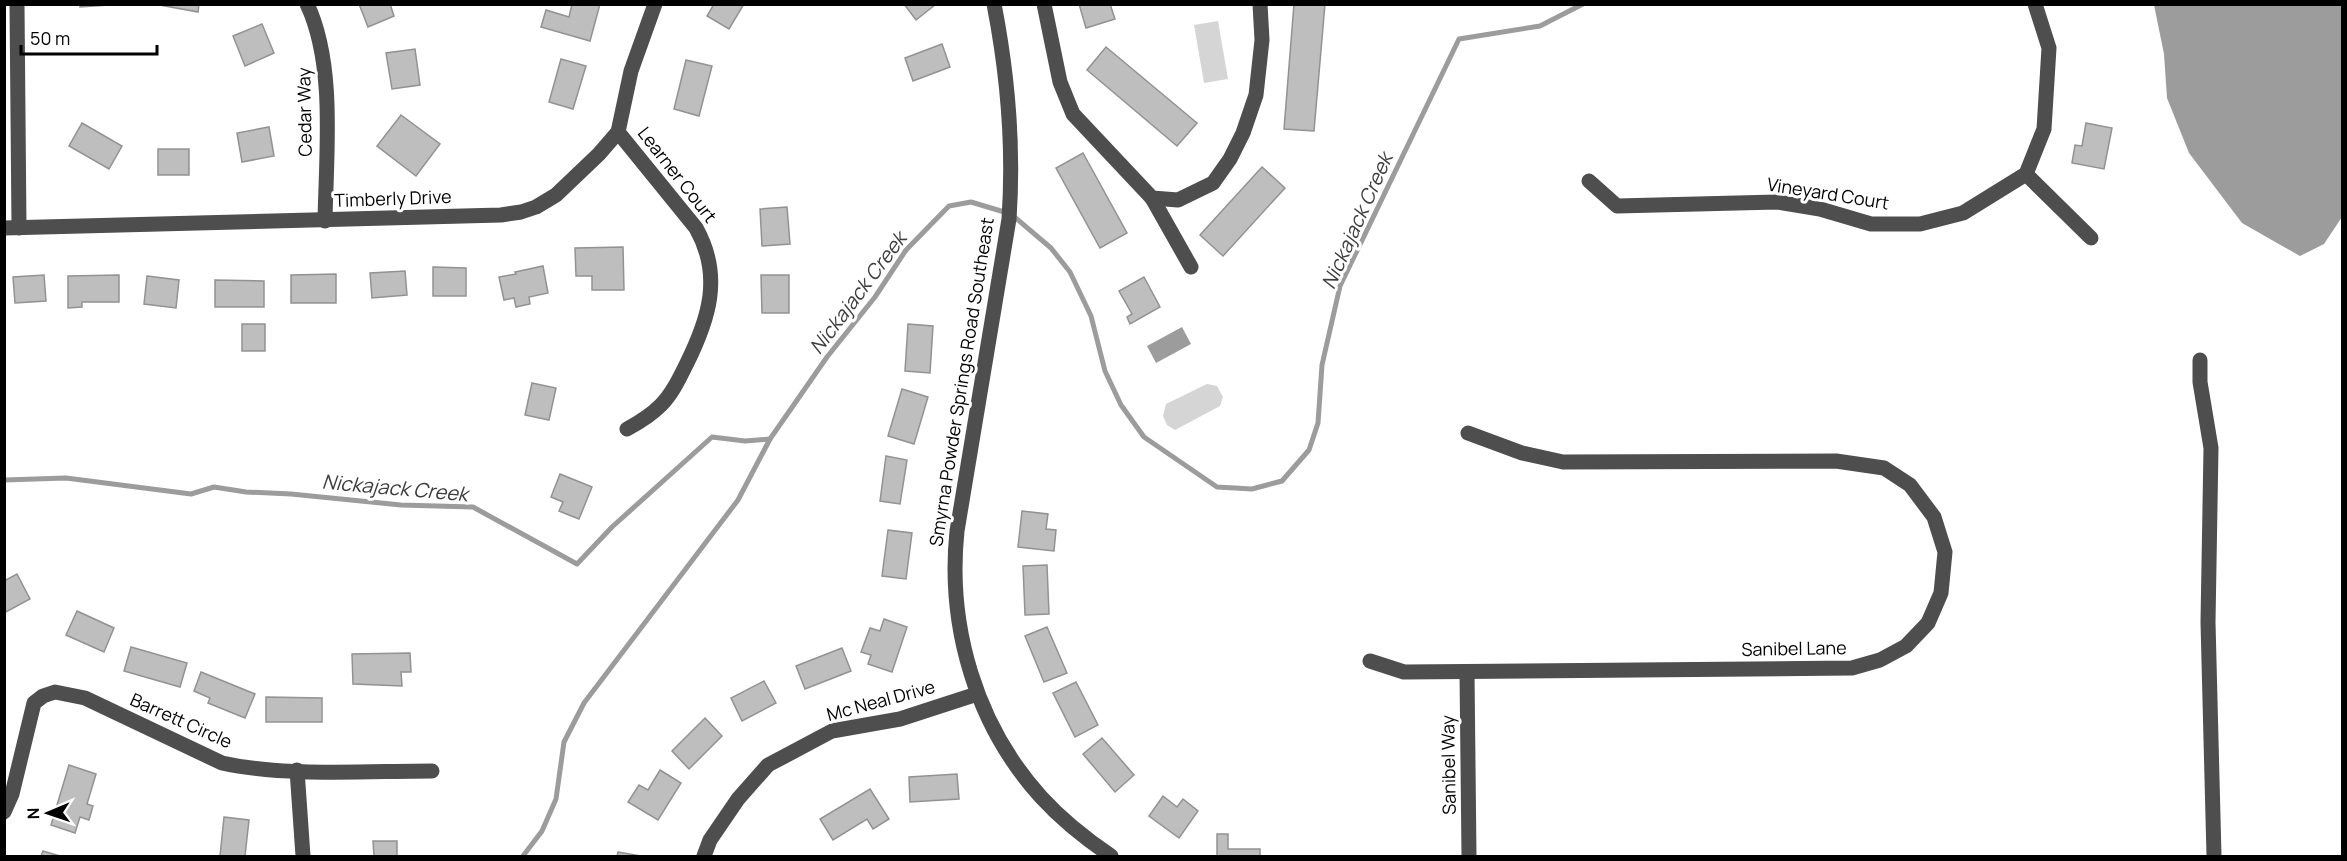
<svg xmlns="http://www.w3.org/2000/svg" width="2347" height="861" font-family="Manrope,sans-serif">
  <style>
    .green { fill: #d5d5d5 }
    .water { fill: #9c9c9c }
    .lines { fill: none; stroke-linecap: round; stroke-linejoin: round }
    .stream { stroke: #9c9c9c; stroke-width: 5 }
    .building { fill: #bebebe; stroke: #929292; stroke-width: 1.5 }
    .minor { stroke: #4e4e4e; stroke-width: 15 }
    .labels { text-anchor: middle; stroke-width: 6; stroke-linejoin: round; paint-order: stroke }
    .street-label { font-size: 18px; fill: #000; stroke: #fff }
    .water-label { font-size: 20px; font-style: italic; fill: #3d3d3d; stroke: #fff }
  </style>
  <rect width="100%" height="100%" fill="#fff"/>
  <!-- green -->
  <g class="green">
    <polygon points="1218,21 1228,79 1204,83 1194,25"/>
    <polygon points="1207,384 1217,386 1223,397 1220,406 1175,430 1167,425 1163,416 1166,404"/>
  </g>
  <!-- water -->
  <g class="water">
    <polygon points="2154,5 2342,5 2342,217 2324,244 2300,256 2242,223 2189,153 2167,98 2164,54"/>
    <polygon points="1182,327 1191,344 1156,363 1147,346"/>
  </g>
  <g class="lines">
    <!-- stream -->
    <g class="stream">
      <polyline points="4,480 66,478 191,494 214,487 246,492 291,494 401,505 473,507 577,564 612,527 712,437 745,441 770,439"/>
      <polyline points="523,856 542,831 556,799 564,742 584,703 738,500 770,439 827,357 875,297 906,250 949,206 971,202 1011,214 1051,248 1070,272 1091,316 1105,371 1121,405 1144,437 1217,487 1252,489 1282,481 1309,450 1318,423 1322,365 1340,286 1459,39 1540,26 1583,4"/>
    </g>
  </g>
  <!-- building -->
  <g class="building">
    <polygon points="80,4 125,4 80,7"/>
    <polygon points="154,4 199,4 198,12"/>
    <polygon points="359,4 390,4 394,16 368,27"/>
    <polygon points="572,4 600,4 590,41 541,27 546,10 569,17"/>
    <polygon points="714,4 744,4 729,29 707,16"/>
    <polygon points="904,4 935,4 935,5 916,20"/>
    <polygon points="1079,4 1110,4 1115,19 1086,28"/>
    <polygon points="1294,4 1325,4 1314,131 1284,129"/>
    <polygon points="262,24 274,53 245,66 233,36"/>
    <polygon points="942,44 950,67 913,81 905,58"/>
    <polygon points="1106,47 1197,123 1177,146 1087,70"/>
    <polygon points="415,49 420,85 392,89 386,53"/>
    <polygon points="561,59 586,66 573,109 549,102"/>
    <polygon points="686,60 712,66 699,116 674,109"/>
    <polygon points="401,115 440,144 416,176 377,146"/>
    <polygon points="82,123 122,146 109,169 69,146"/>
    <polygon points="2086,123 2112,128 2104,169 2072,163 2075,145 2082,146"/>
    <polygon points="269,127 274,156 242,162 237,133"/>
    <rect x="158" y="149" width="31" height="26"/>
    <polygon points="1083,153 1127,233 1100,248 1056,168"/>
    <polygon points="1262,167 1285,188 1223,256 1200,235"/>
    <polygon points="787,207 790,244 762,246 760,209"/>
    <polygon points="623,247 624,290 592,290 592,276 576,276 575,248"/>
    <polygon points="543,266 548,293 529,297 530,304 516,307 514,298 504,300 499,277 516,274 515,272"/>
    <polygon points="433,267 466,268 466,296 433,296"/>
    <polygon points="405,271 407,295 372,298 370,273"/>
    <polygon points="336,274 336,303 291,303 291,275"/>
    <polygon points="44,275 46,301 15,303 13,277"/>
    <polygon points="119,275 119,302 82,302 82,307 68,308 68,276"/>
    <polygon points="761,275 789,275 789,313 762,313"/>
    <polygon points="147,276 179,280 176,308 144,304"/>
    <polygon points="1144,277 1160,307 1130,324 1127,317 1132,314 1119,291"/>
    <polygon points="215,280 264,281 264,307 215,307"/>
    <rect x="242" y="324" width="23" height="27"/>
    <polygon points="908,324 933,326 930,373 905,371"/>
    <polygon points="532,383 556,388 549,420 525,415"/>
    <polygon points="902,389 928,397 914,444 888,436"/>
    <polygon points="886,456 907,460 900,504 880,501"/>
    <polygon points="560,474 592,487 579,519 559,511 563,502 551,497"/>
    <polygon points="1022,511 1048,514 1046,529 1056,530 1054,551 1018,547"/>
    <polygon points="888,530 912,533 906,579 882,576"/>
    <polygon points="1047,565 1049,614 1025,615 1023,566"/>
    <polygon points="17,574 30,599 4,613 4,581"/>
    <polygon points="77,611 114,628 104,652 66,635"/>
    <polygon points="884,619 907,627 892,672 868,664 871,655 861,652 870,628 880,631"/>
    <polygon points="1047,627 1067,673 1044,682 1025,636"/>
    <polygon points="131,647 187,663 180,687 124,671"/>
    <polygon points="842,648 851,671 805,689 796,666"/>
    <polygon points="410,653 411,672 401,672 402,686 353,684 352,654"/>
    <polygon points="201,672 255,694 245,718 208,703 210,698 194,691"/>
    <polygon points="764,681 776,703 742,721 731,698"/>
    <polygon points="1076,682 1098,725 1075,737 1053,693"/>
    <polygon points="266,697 322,698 322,722 266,722"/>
    <polygon points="705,718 722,736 689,769 672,751"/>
    <polygon points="1102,738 1134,775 1115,792 1083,754"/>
    <polygon points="69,765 96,774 87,804 93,806 89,820 80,817 75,833 51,825"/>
    <polygon points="660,770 681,783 658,820 628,802 639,785 648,790"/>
    <polygon points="957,774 959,799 910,802 909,777"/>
    <polygon points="870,789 889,819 873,829 867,819 833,840 820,819"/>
    <polygon points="1163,796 1177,807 1183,799 1198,811 1179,838 1149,816"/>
    <polygon points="224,817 249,820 245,856 220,856"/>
    <polygon points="1217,834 1228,834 1228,849 1260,849 1260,856 1217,856"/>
    <polygon points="373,841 397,841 397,856 374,856"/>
    <polygon points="43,851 60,856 41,856"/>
    <polygon points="618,852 641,856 617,856"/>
  </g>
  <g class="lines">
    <!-- minor -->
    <g class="minor">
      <polyline points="17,4 19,228"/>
      <path d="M307 4C336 65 326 155 325 221"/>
      <path d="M994 4C1008 76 1014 147 1009 219L957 531C947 627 976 725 1041 797 1062 820 1086 839 1111 856"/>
      <polyline points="1044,4 1060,82 1073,114 1152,198 1178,200 1213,183 1230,159 1243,133 1256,95 1262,40 1260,4"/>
      <path d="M618 132 696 228C723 276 709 319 686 365 679 379 672 394 661 405 651 415 640 422 627 429"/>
      <polyline points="2026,174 2091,238"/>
      <polyline points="1589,181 1617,206 1777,202 1820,209 1871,224 1920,224 1963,213 2026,174 2044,129 2049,48 2035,4"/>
      <polyline points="1152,198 1191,267"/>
      <polyline points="4,228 501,215 521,212 536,207 556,195 599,154 618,132 631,71 655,4"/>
      <polyline points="2200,360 2200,382 2211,448 2208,622 2214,856"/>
      <polyline points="1370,661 1404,672 1852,668 1880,660 1906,646 1928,623 1941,593 1945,552 1934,517 1910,485 1884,468 1836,461 1563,462 1522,453 1468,433"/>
      <polyline points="1467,672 1469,856"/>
      <polyline points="297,770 303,856"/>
      <path d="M4 812 12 794 34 703 43 696 55 692 85 698 222 763C285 777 367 771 432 771"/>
      <polyline points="704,856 710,840 738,799 768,765 832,731 900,719 977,694"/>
    </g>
  </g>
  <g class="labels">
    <!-- street labels -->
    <g class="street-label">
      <text transform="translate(305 112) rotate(-91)" y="6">Cedar Way</text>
      <text transform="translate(677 175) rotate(52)" y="6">Learner Court</text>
      <text transform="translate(1828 194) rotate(9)" y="6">Vineyard Court</text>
      <text transform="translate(393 199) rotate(-2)" y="6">Timberly Drive</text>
      <text transform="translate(962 382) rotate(-81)" y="6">Smyrna Powder Springs Road Southeast</text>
      <text transform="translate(1794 649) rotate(-1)" y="6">Sanibel Lane</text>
      <text transform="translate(881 701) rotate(-15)" y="6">Mc Neal Drive</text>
      <text transform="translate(181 721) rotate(24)" y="6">Barrett Circle</text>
      <text transform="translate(1449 765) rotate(-91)" y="6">Sanibel Way</text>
    </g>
    <!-- water labels -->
    <g class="water-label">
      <text transform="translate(1357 221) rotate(-66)" y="7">Nickajack Creek</text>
      <text transform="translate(858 293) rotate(-53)" y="7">Nickajack Creek</text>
      <text transform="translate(395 488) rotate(5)" y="7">Nickajack Creek</text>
    </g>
  </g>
  <!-- border -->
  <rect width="2347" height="861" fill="none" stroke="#000000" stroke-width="12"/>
  <!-- north arrow -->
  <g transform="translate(48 813) rotate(268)" stroke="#ffffff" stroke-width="4.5" paint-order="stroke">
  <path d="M0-4.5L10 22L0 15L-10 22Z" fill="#000000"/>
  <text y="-9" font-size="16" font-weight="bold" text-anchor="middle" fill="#000000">N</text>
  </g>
  <!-- scale -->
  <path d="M21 45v9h136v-9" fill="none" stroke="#000000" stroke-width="3"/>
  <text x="30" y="45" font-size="18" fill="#000000" stroke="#ffffff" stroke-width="4.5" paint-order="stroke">50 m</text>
</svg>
